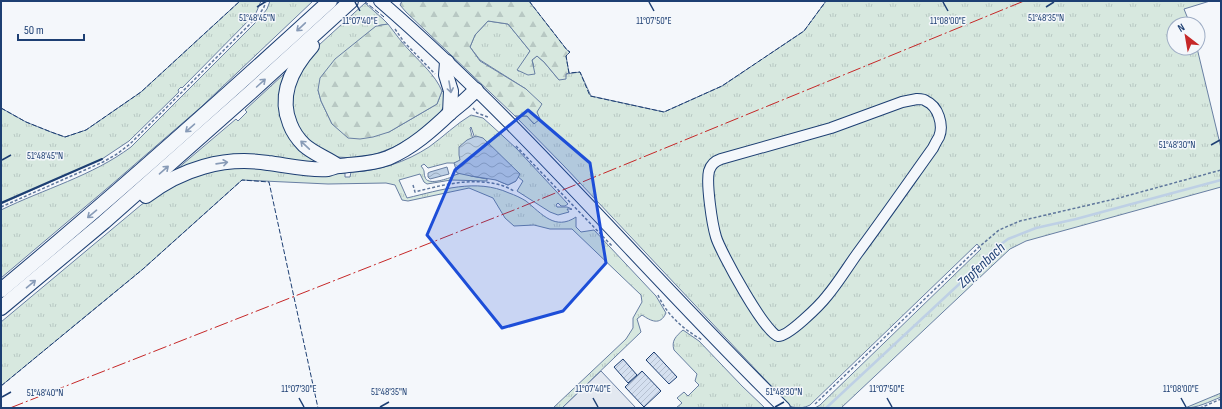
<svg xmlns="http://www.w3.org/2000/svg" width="1222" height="409" font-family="'Sofia Sans Condensed',sans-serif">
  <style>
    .grass { fill: url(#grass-tufts); stroke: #687fa3; fill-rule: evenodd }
    .forest { fill: url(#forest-firs); stroke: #687fa3 }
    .parking { fill: #e3e8f0; stroke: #687fa3 }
    .water { fill: url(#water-waves); stroke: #687fa3 }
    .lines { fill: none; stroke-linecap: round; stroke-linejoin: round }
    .stream { stroke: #bed0e5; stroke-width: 2.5 }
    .building { fill: url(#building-hatch); stroke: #1d3f73 }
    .minor-casing { stroke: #1d3f73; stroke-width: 12 }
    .major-casing { stroke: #1d3f73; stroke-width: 14 }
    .highway-casing { stroke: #1d3f73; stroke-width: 16 }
    .path { stroke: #5e769c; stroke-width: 1.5; stroke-dasharray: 3 2; stroke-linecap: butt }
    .minor { stroke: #f4f7fb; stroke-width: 10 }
    .major { stroke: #f4f7fb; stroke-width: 12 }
    .highway { stroke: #f4f7fb; stroke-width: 14 }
    .fence { stroke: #1d3f73; stroke-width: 1; stroke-dasharray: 5 2; stroke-linecap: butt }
    .wall { stroke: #1d3f73; stroke-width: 2 }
    .power { stroke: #c62828; stroke-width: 1; stroke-dasharray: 14 3 2 3; stroke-linecap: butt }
    .oneway { stroke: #889bb7 }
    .marked { fill: #1d4ed8; fill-opacity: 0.2; stroke: #1d4ed8; stroke-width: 3; stroke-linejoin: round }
    .ticks { fill: none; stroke: #1d3f73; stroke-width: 1.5 }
    .labels { text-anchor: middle; stroke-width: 3; stroke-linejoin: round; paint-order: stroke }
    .water-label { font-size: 15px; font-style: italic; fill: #1d3f73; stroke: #f4f7fb }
    .ticks-label { font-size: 10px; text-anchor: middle; fill: #1d3f73; stroke: #f4f7fb; stroke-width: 3; stroke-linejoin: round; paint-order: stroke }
  </style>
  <defs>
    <pattern id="grass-tufts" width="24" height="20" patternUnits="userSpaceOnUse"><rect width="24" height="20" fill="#d7e8df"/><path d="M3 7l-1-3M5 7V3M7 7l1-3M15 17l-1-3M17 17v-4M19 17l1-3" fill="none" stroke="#b8c8c3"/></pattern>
    <pattern id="forest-firs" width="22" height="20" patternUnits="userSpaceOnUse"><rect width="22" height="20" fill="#d7e8df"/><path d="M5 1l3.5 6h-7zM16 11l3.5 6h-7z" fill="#b8c8c3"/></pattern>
    <pattern id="water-waves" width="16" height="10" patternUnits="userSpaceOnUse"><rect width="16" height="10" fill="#bed0e5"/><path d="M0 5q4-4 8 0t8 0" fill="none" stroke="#9aaabe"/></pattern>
    <pattern id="building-hatch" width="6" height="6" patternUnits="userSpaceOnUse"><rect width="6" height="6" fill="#d5e0f0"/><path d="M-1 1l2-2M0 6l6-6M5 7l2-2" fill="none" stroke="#b6c1d1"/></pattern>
  </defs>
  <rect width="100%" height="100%" fill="#f4f7fb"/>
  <!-- grass -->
  <g class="grass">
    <polygon points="240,1 261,1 256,13 182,88 181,87 178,90 179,92 129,141 102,159 1,204 1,108 26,122 51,132 65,137 86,130 141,92"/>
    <path d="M270 1H313L201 107 111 185 1 278V210C44 189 92 176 131 147L260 18 267 9Z"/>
    <path d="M826 1H1210L1184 9 1190 24H1174V48H1197L1221 148V187L1026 241 1010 249 841 408H815L820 405 981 249 977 244 810 405C804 408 797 409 790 406L564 166 515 116H527L534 124 526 89 480 60 470 47 475 35 488 21 508 24 530 51 518 71 534 67 532 60 537 56 544 62 559 80 566 74 580 72 591 96 664 112 722 86 804 31Z"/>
    <polygon points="365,3 383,19 388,24 376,26 318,90 321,101 332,124 389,132 437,104 442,91 447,93 445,104 441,111 433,120 416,134 394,147 376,154 354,158 337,157 323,154 300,133 290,110 292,84 319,45"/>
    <polygon points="284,74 286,75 281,107 324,163 177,169 236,119 238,121 247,112 245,110"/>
    <path d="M471 115 483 118 492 126 517 149 568 204 565 206H561L558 203 556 205 557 207H567L572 209 571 210 570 209H567L569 212 558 215 550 212 517 191 523 181 511 171 507 172 512 179 516 181 508 185 487 176 472 174 471 176 487 179V181L451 180 427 184 424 182 420 174 399 180 407 198C441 190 476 178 509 193 515 195 521 198 526 201 542 214 555 231 576 217V227L581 232 594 230 656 296 666 313C660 326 651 321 642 315L637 319 641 332 562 408H553L626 339 633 328V318L642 302 641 295 572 229H550L534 225 514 226 505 218 493 198 469 188 408 201 402 200 395 185 386 183 328 184 242 180 143 269 1 386V322L141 205 176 181 214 169 250 166 320 172 345 173V177H350L351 172C379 171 406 162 429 147 443 137 456 124 471 115ZM471 127 478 148 485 158 501 167C494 163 477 157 470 166 469 167 468 170 467 171L452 176V177C446 179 427 186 425 177 423 172 426 172 421 166L424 164 428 168 447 163H454L464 160 466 161 469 164 476 161 485 160C476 150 473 141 470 128Z"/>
    <path d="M683 330 699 341 742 386 765 408H676L682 403 677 398 684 392 688 396 699 385 695 381 697 374 674 350C671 341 676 336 683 330Z"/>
    <path d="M1221 393V397C1209 402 1197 408 1185 408Z"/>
  </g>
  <!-- forest -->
  <g class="forest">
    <polygon points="402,1 529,1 567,50 570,52 566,56 569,73 566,74 566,79 559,80 544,62 537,56 532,60 535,74 528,75 517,70 530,51 508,24 488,21 475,35 470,47 480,61 526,89 542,104 537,112 540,119 534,124 527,116 515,116 406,12 400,5"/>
    <path d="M388 24C395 33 402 43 410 51 422 64 435 75 442 91L437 104 389 132 373 137 360 139 348 138 332 124 321 101 318 90 320 78 335 59 376 26Z"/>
  </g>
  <!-- parking -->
  <polygon class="parking" points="601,371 636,408 562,408"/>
  <!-- water -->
  <g class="water">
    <polygon points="476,136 483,138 520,174 516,181 508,185 496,180 471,176 457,173 454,163 460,160 459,155 459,147 467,140"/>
    <polygon points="447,167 449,174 430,179 428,177 428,173 430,172"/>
  </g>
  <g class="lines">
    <!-- stream -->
    <polyline class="stream" points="826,408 970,274 993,250 1008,239 1036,228 1076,219 1221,180"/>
  </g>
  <!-- building -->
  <g class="building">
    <polygon points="654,352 677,377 669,384 646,360"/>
    <polygon points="623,359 637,375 628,383 614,367"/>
    <polygon points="642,371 661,391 644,407 625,387"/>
  </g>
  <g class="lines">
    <defs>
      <path id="minor" d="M917 99C920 99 924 99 926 101 938 106 944 125 939 137 937 140 935 144 933 148 908 183 883 219 857 254 847 268 838 283 827 296 820 305 788 337 778 336 766 335 720 251 716 237 712 224 706 183 709 171 711 164 715 161 721 159L831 128 902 102Z"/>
      <path id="major" d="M380 1C525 126 647 274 784 408"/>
      <g id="highway">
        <path d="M312 46C292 68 278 95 290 124 293 132 298 139 304 145 314 154 327 158 338 166"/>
        <polyline points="447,62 446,75 451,91 450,113"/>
        <path d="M146 196C181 169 224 156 268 163 285 165 312 171 328 169 332 168 336 166 340 166 356 164 372 164 388 158 412 148 432 130 451 112 460 105 468 98 476 90"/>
        <path d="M1 290C113 197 222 100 330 1"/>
        <polyline points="1,308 104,222 251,92 351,1"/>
      </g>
    </defs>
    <!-- minor casing -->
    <use href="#minor" class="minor-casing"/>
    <!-- major casing -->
    <use href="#major" class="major-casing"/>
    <!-- highway casing -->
    <use href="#highway" class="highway-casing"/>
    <!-- path -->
    <g class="path">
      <polyline points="395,29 404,42 435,74"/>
      <polyline points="473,108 477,113 488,117"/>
      <polyline points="516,146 612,246"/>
      <path d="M413 185 415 192C442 185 472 177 500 185 505 186 510 189 514 191"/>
      <polyline points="1,207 103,162 117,154 130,144 259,15 264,7 266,1"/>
      <path d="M658 295C667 315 683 329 702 340"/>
      <polyline points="815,404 979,247 999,230 1020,221 1119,198 1221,170"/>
      <polyline points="1200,408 1221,399"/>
    </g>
    <!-- minor -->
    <use href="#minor" class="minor"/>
    <!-- major -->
    <use href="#major" class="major"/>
    <!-- highway -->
    <use href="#highway" class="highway"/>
    <!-- fence -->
    <g class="fence">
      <polyline points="364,1 384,17"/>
      <polyline points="529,1 567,50 570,52 566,56 569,73 580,72 590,96 664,112 722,86 804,31 826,1"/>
      <polyline points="1,108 26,122 51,132 65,137 86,130 141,92 240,1"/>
      <polyline points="1,386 143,269 242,180 269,182 318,408"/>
    </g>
    <!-- wall -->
    <polyline class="wall" points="1,203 102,159"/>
    <!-- power -->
    <polyline class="power" points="10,408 514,210 1024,1"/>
  </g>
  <!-- one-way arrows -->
  <defs><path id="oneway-shaft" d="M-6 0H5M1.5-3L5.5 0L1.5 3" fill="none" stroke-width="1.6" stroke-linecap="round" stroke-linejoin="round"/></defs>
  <g class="oneway">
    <use href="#oneway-shaft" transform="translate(301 27) rotate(137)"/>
    <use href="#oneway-shaft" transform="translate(261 83) rotate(-42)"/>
    <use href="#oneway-shaft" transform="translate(450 87) rotate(80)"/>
    <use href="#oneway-shaft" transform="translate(190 128) rotate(139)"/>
    <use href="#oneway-shaft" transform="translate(305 145) rotate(-137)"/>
    <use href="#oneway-shaft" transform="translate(222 163) rotate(-8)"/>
    <use href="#oneway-shaft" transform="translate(164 170) rotate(-41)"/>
    <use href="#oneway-shaft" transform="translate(92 214) rotate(140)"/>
    <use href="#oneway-shaft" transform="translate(31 284) rotate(-40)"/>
  </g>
  <!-- marked area -->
  <path class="marked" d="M528 110 590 163 606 263 563 311 502 328 427 235 455 170Z"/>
  <!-- ticks -->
  <path class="ticks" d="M355 2 360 11M649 2 654 11M943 2 948 11M257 7 265 2M1046 7 1054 2M1211 145 1220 140M2 160 11 155M2 397 11 392M299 398 304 407M593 398 598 407M887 398 892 407M1181 398 1186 407M380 407 389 402M775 407 784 402"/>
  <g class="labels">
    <!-- water labels -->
    <g class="water-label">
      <text transform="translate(981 265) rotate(-43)" y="5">Zapfenbach</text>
    </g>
  </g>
  <g class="ticks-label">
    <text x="257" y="21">51°48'45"N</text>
    <text x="1046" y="21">51°48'35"N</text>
    <text x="360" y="24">11°07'40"E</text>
    <text x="654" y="24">11°07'50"E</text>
    <text x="948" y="24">11°08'00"E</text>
    <text x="1177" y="148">51°48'30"N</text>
    <text x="45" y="159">51°48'45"N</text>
    <text x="299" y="392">11°07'30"E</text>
    <text x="593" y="392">11°07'40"E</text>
    <text x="887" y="392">11°07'50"E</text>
    <text x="1181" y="392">11°08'00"E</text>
    <text x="389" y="395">51°48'35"N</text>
    <text x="784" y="395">51°48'30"N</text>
    <text x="45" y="396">51°48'40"N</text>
  </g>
  <!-- border -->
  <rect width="1222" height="409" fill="none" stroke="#1d3f73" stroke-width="4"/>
  <!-- north arrow -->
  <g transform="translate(1186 36) rotate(329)"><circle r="19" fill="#f4f7fb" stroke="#9eadc5"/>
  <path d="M0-3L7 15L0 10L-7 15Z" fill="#c62828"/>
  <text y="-6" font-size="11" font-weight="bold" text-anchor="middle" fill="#1d3f73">N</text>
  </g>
  <!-- scale -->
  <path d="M18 34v6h66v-6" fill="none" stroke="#1d3f73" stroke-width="2"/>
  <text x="24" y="34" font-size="12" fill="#1d3f73" stroke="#f4f7fb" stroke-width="3" paint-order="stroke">50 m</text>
</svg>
